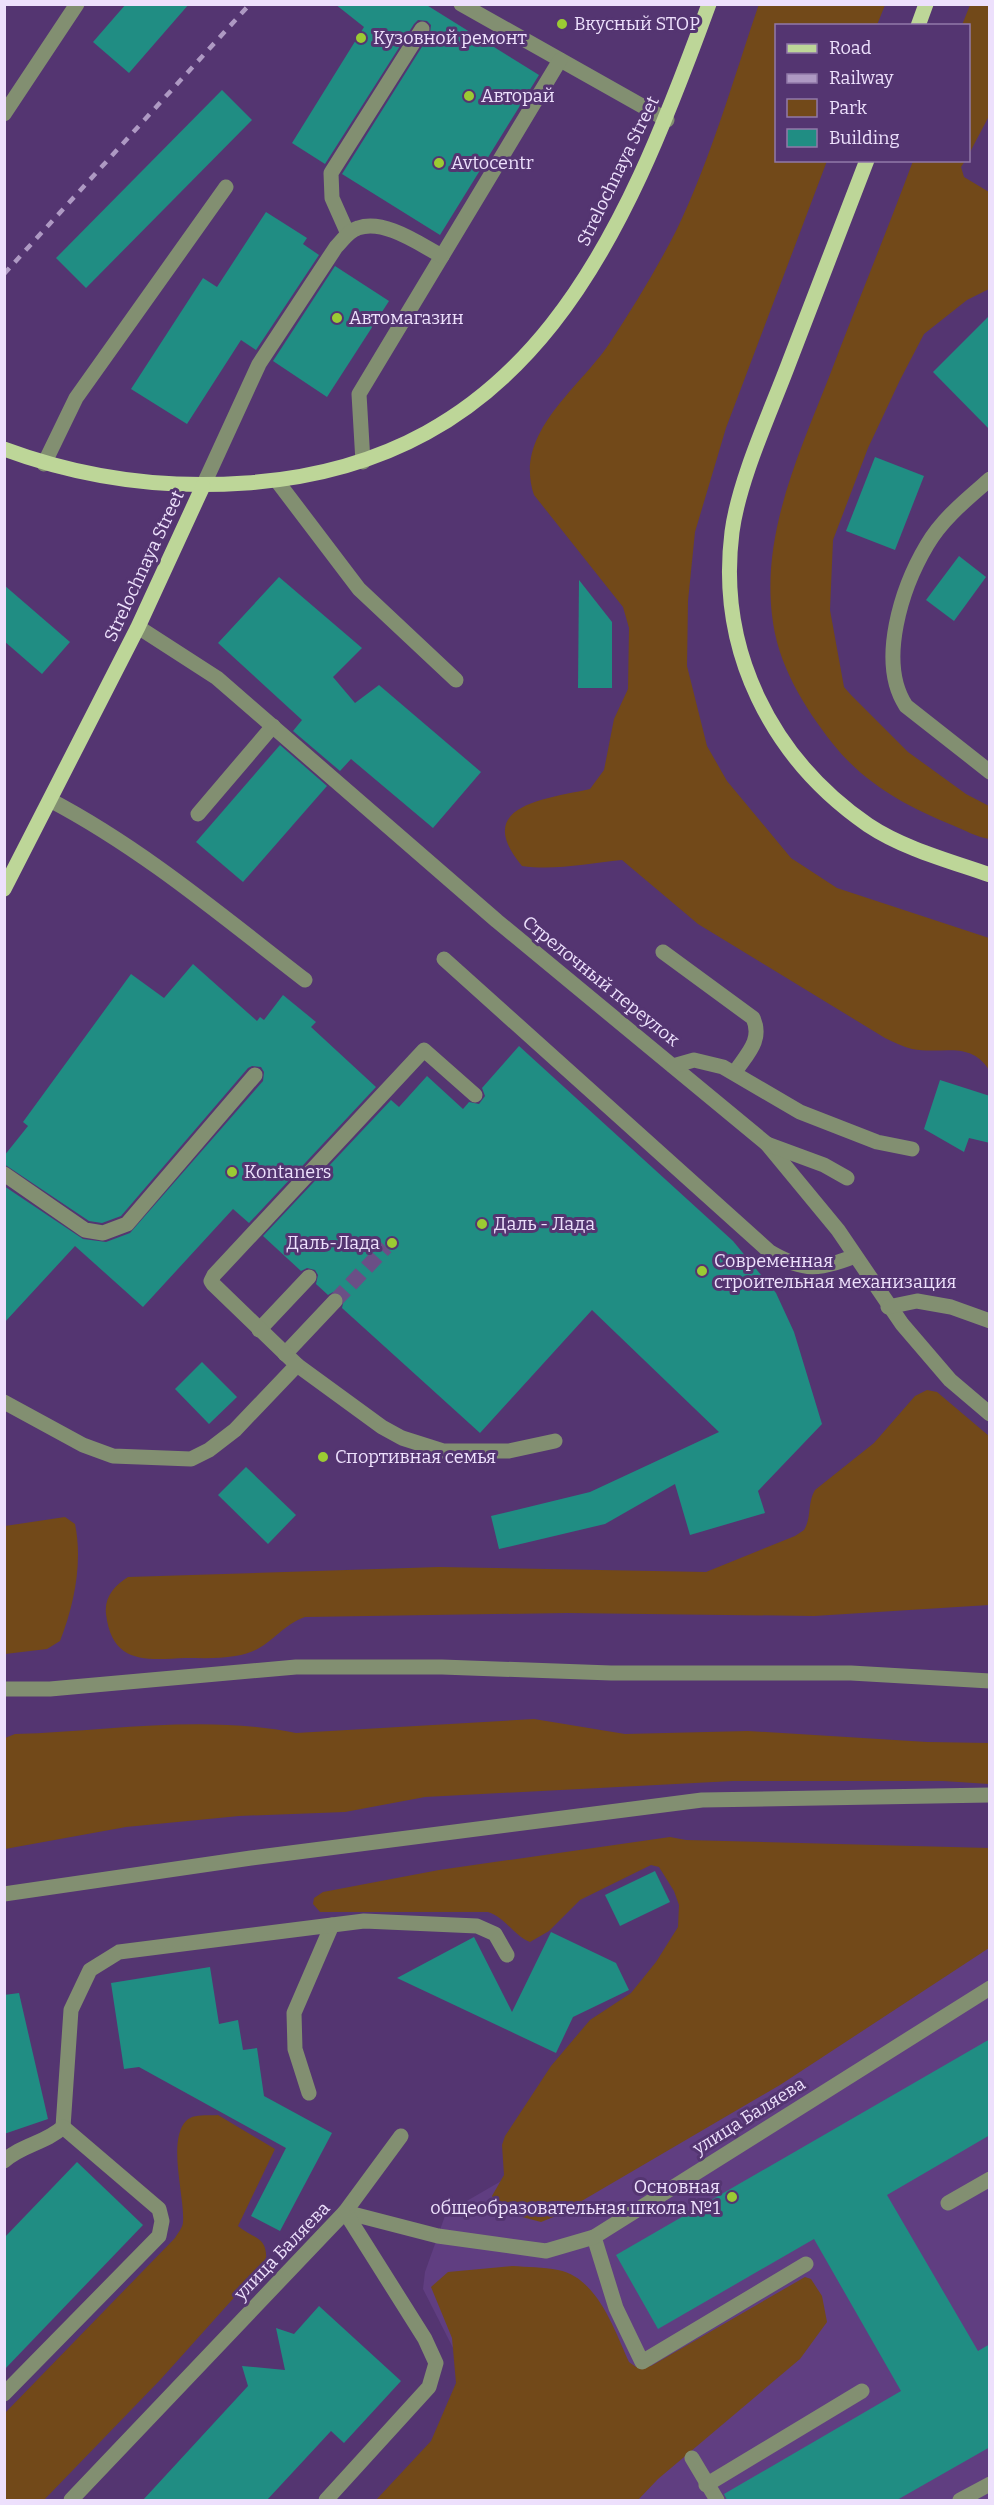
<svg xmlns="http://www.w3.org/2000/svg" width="994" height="2505" font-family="Bitter,serif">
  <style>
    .built { fill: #603e81 }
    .green { fill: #724919 }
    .building { fill: #208d83 }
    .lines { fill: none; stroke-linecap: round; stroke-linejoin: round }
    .minor-tunnel { stroke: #6b4f86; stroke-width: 15; stroke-dasharray: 15 8; stroke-linecap: butt }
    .minor { stroke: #828f71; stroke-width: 15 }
    .major { stroke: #bdd698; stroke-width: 15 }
    .rail { stroke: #ae99c3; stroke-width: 4.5; stroke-dasharray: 8 8; stroke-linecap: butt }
    .poi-dot { fill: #9bcb33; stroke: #543571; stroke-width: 2 }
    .labels { text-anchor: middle; stroke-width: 6; stroke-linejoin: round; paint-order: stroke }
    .poi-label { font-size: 18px; fill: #ede0fc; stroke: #543571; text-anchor: start }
    .street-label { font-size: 18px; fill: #ede0fc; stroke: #543571 }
  </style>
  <rect width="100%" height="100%" fill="#543571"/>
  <!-- built -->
  <polygon class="built" points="989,1872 989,2500 394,2500 477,2395 423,2289 425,2272 446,2213 503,2180"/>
  <!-- green -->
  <g class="green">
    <path d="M759 4 885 5 877 25 776 26V160L827 161 726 428 695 532 688 601 687 666 707 746 727 781 791 858 837 888 989 938V1070C970 1040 942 1055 912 1049 903 1047 894 1042 885 1038L698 924 622 860C588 863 555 871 522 866 471 805 546 799 590 789L604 770 614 719 628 689 629 628 623 607 534 495C513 433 578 390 609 344 633 308 656 270 676 231 711 159 733 80 759 4Z"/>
    <polygon points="970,5 989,5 989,116 969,154 968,26 962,25"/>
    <path d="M913 161H965L961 167 964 177 989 192V289L967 300 924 334 900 380 868 448 833 540 830 610 844 687 851 695 908 752 966 794 989 806V839C977 837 964 830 952 825 906 806 865 784 833 744 804 707 777 664 772 615 762 530 801 449 831 372 858 301 887 231 913 161Z"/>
    <path d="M927 1390 937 1392 989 1436V1605L814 1616 567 1613 305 1617C277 1627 269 1652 235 1656 219 1659 201 1658 185 1658 145 1660 112 1664 106 1614 104 1597 115 1585 128 1577L439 1567 706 1572 795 1536 804 1530C812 1517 807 1503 815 1490L874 1443 915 1396Z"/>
    <path d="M65 1517 75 1524C83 1563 74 1605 60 1641L47 1649 5 1654V1526Z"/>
    <path d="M534 1719 625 1734 748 1731 927 1742 989 1743V1784L943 1781H733L425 1797 345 1812 239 1816 126 1827 5 1849V1738L15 1734C108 1731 204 1714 296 1733Z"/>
    <path d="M670 1837 686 1840 989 1848V1948L780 2085 556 2216 541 2222 500 2211 492 2196 504 2175 502 2145 505 2136 551 2066 590 2020 631 1993 656 1962 678 1927 679 1905 674 1891 659 1867 651 1865 580 1900 549 1931 530 1942C513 1935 506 1918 488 1912H320L313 1904 314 1898 323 1892 439 1870Z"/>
    <path d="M218 2115 275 2149 238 2226C255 2240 268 2236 266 2262L161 2379 44 2500H5V2413L175 2238C178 2233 183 2227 183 2222 185 2197 167 2141 186 2121 193 2113 209 2116 218 2115Z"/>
    <path d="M512 2266C527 2267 543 2267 558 2270 597 2277 615 2331 629 2362L636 2367 651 2366 805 2277 811 2279 822 2296 827 2322 800 2359 658 2479 638 2500H376L431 2441 456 2383 452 2338 431 2287 448 2272Z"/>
  </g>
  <!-- building -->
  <g class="building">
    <polygon points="126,4 189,4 129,73 93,42"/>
    <polygon points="335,4 425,4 539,75 440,235 342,174 430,34 431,25 427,21 418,20 414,24 325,164 292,143 364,27"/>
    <polygon points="222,90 252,120 86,288 56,258"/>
    <polygon points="266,212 307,238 303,244 319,255 256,350 241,340 187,424 131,389 203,278 217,287"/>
    <polygon points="335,266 389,301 327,397 273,361"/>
    <polygon points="990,315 990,430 933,372"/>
    <polygon points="875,457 924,476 895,550 846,531"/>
    <polygon points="959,556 986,577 954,621 926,600"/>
    <polygon points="279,577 362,648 333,677 355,703 379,685 481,772 433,828 351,759 340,771 293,731 302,720 218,643"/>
    <polygon points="579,580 612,622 612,688 578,688"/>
    <polygon points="4,585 70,642 42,674 4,641"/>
    <polygon points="280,745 327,786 243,882 196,842"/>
    <polygon points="193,964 257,1021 260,1017 264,1020 283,995 316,1022 311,1027 376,1087 249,1223 233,1209 143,1307 75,1246 4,1323 4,1186 83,1239 106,1242 130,1233 263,1081 264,1072 261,1067 252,1066 248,1068 121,1216 102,1223 89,1221 4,1164 4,1156 28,1126 23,1122 131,974 164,998"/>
    <polygon points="519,1046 733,1241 776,1293 794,1332 822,1424 758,1491 765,1513 690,1535 675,1484 605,1524 499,1549 491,1516 590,1492 719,1432 592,1310 480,1433 342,1308 344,1299 341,1294 333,1292 328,1295 316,1284 318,1275 315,1270 307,1268 301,1271 263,1236 391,1100 399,1107 427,1076 463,1109 469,1102 479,1104 485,1096 482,1088"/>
    <polygon points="940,1080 990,1096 990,1143 969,1138 964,1152 924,1129"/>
    <polygon points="202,1362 237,1397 209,1424 175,1389"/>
    <polygon points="246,1467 296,1515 268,1544 218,1495"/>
    <polygon points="655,1871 670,1902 620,1926 605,1895"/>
    <polygon points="551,1932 616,1963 629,1990 573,2017 556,2053 397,1978 474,1937 512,2012"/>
    <polygon points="210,1967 219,2024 238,2020 243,2050 257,2048 264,2096 332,2133 280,2231 251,2216 286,2148 139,2067 124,2069 111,1983"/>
    <polygon points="19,1993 48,2119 4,2134 4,1995"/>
    <polygon points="990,2039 990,2135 887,2195 978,2351 990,2344 990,2447 897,2500 727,2500 724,2494 901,2391 814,2239 658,2329 616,2255"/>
    <polygon points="77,2162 143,2225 4,2370 4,2238"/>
    <polygon points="319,2306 401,2381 344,2443 331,2431 267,2500 143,2500 248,2386 242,2366 285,2370 276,2328 294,2334"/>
  </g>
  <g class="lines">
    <!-- minor-tunnel -->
    <polyline class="minor-tunnel" points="335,1301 386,1247"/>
    <!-- minor -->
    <g class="minor">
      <polyline points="461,4 667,120"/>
      <polyline points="4,114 77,4"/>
      <polyline points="348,234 332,198 331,173 422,29"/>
      <polyline points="363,462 359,394 560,60"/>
      <polyline points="44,464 76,398 226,187"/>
      <path d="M990 479C967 499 942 519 927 545 902 587 877 662 906 706L990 772"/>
      <polyline points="277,481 359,589 456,680"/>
      <path d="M203 486 259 364 336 247C343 240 348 231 358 228 385 219 419 244 442 256"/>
      <polyline points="138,627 217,678 497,921 767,1144 838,1230 902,1324 950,1380 990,1414"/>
      <path d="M50 800C143 849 222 916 305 980"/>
      <polyline points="198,814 273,726"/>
      <path d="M663 952 753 1018C763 1040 747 1054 735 1072"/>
      <path d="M444 959 770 1252C804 1272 820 1270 855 1256"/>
      <polyline points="673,1066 694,1060 723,1067 800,1112 877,1142 912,1149"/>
      <polyline points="767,1144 824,1165 847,1178"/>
      <polyline points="4,1174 85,1230 103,1233 127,1224 255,1075"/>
      <polyline points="888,1307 917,1301 951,1307 990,1321"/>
      <polyline points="259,1330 309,1277"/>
      <polyline points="285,1354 335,1301"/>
      <polyline points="297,1365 382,1427 402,1438 443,1451 509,1451 555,1441"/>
      <polyline points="4,1402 83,1445 113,1456 191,1459 209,1450 235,1430 297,1365 213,1284 211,1281 214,1275 424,1050 475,1095"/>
      <polyline points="4,1689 50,1689 296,1667 442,1667 611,1673 851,1673 990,1681"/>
      <polyline points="4,1894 251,1858 702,1800 990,1795"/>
      <polyline points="309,2093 295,2049 294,2013 332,1925"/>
      <path d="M4 2161C21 2145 46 2143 63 2127L71 2010 90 1970 119 1952 364 1921 477 1926 495 1934 507 1955"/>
      <polyline points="948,2203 990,2179"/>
      <polyline points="594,2237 616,2308 642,2362 806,2264"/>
      <polyline points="4,2394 159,2236 162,2221 159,2209 63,2127"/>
      <polyline points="692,2458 717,2500"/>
      <polyline points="706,2485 862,2391"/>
      <polyline points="71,2500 345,2212 438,2236 546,2251 594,2237 990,1988"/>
      <polyline points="326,2500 429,2387 436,2363 425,2339 345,2212 401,2136"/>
      <polyline points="960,2500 990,2484"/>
    </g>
    <!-- major -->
    <g class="major">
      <polyline points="918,26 926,4"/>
      <path d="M867 160C841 227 816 293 790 360 771 411 739 479 732 532 717 650 771 758 868 825 904 849 950 861 990 875"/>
      <path d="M4 449C82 478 164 489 246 483 531 463 623 239 709 4"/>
      <polyline points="4,889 138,627 203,486"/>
    </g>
    <!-- rail -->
    <polyline class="rail" points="4,274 250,4"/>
  </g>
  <!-- markers -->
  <g class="poi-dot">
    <circle cx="562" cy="24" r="6"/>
    <circle cx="361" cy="38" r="6"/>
    <circle cx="469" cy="96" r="6"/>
    <circle cx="439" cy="163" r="6"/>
    <circle cx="337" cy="318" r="6"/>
    <circle cx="232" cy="1172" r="6"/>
    <circle cx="482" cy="1224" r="6"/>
    <circle cx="392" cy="1243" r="6"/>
    <circle cx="702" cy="1271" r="6"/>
    <circle cx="323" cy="1457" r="6"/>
    <circle cx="732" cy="2197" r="6"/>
  </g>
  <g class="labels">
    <!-- poi labels -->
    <g class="poi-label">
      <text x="574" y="30">Вкусный STOP</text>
      <text x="373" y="44">Кузовной ремонт</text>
      <text x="481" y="102">Авторай</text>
      <text x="451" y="169">Avtocentr</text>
      <text x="349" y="324">Автомагазин</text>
      <text x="244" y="1178">Kontaners</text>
      <text x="494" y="1230">Даль - Лада</text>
      <text x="380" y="1249" text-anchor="end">Даль-Лада</text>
      <text x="714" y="1267">Современная<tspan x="714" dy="21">строительная механизация</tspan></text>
      <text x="335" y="1463">Спортивная семья</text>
      <text x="720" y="2193" text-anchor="end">Основная<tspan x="720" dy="21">общеобразовательная школа №1</tspan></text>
    </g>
    <!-- street labels -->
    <g class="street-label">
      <text transform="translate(618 171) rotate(-64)" y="6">Strelochnaya Street</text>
      <text transform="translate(144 566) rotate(-65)" y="6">Strelochnaya Street</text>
      <text transform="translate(601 981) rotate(39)" y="6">Стрелочный переулок</text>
      <text transform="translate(749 2116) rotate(-32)" y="6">улица Баляева</text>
      <text transform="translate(282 2251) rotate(-46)" y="6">улица Баляева</text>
    </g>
  </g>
  <!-- border -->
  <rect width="994" height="2505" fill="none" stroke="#ede0fc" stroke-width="12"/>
  <!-- legend -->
  <rect x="775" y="24" width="195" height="138" fill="#543571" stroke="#9179a9" stroke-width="1.5"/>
  <rect x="787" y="44" width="30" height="9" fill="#bdd698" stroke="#9179a9" stroke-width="1.5"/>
  <text x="829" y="54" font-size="18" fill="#ede0fc">Road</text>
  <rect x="787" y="74" width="30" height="9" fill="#ae99c3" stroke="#9179a9" stroke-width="1.5"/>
  <text x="829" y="84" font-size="18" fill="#ede0fc">Railway</text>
  <rect x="787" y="99" width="30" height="18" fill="#724919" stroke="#9179a9" stroke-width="1.5"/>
  <text x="829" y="114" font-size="18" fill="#ede0fc">Park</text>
  <rect x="787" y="129" width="30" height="18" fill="#208d83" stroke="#9179a9" stroke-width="1.5"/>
  <text x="829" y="144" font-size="18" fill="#ede0fc">Building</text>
</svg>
